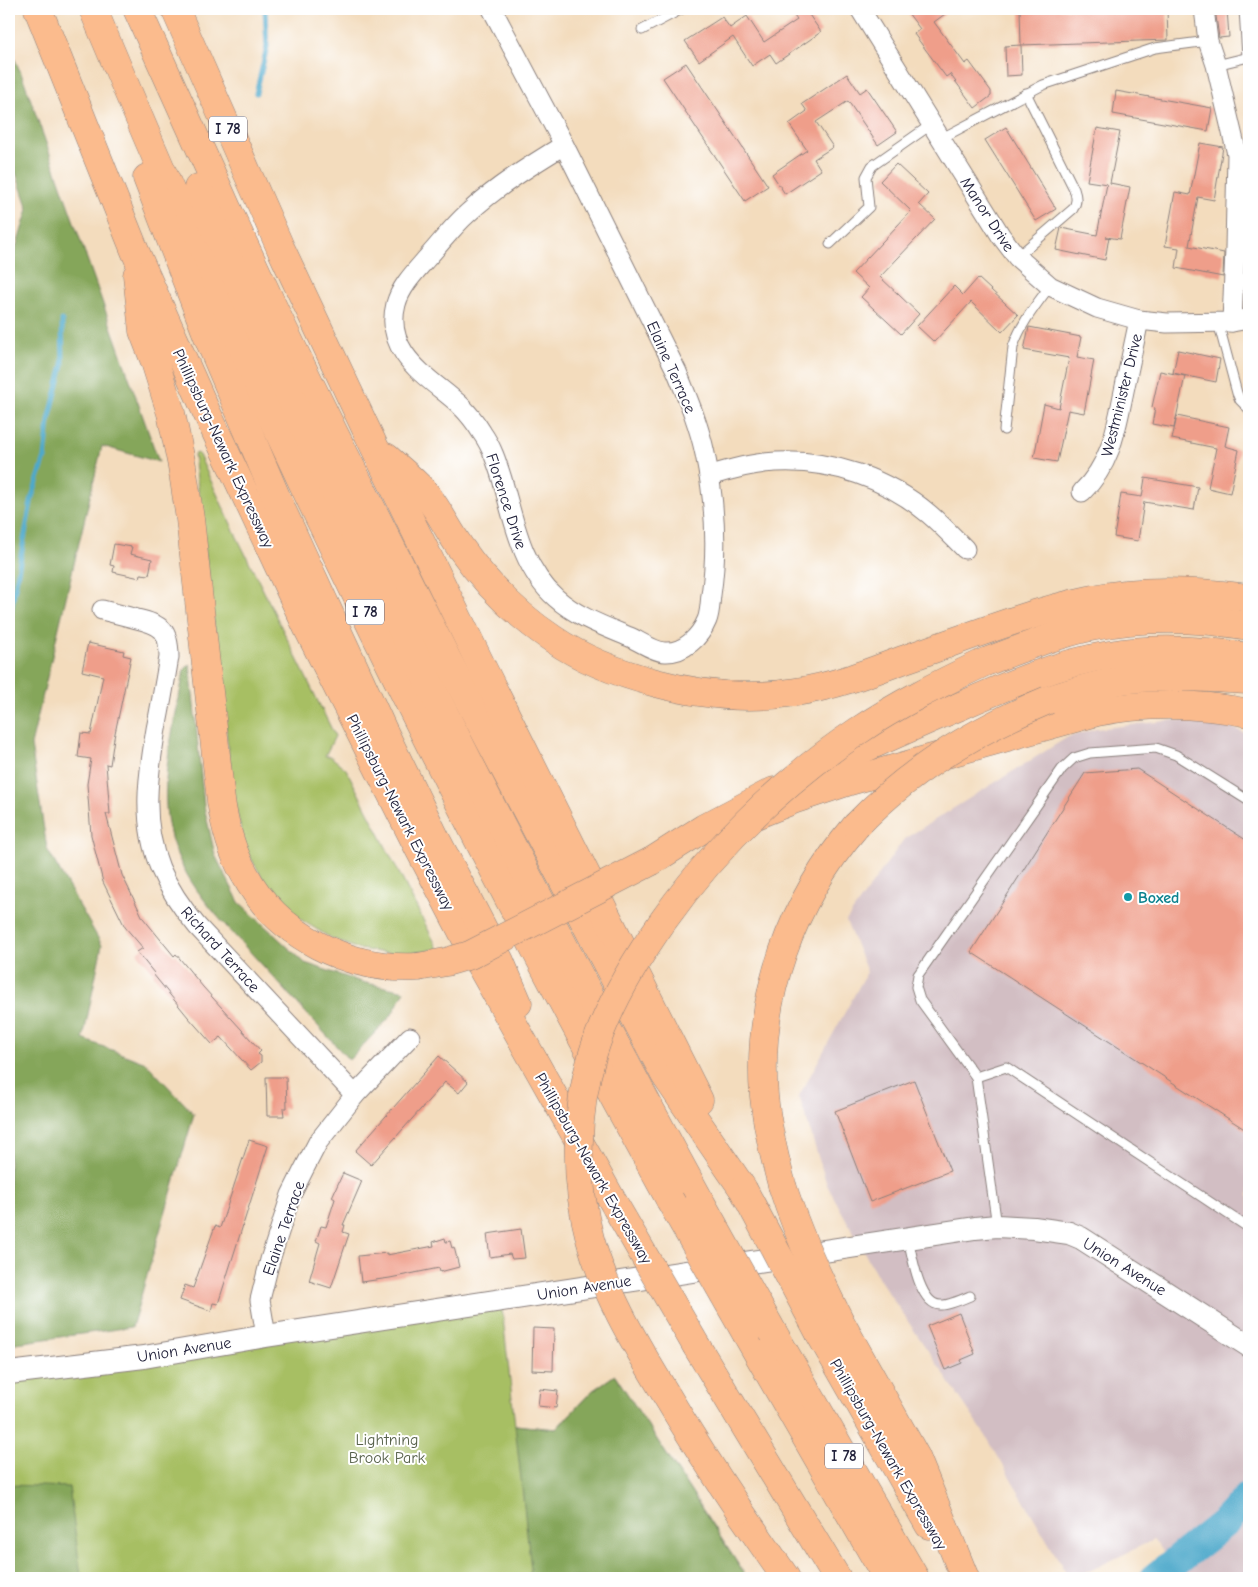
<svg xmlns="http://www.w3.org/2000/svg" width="1258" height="1587" font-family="'Comic Neue',sans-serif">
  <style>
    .industrial { fill: #d2bec3 }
    .green { fill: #a7bf64; stroke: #647050 }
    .forest { fill: #85a65a; stroke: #54644a }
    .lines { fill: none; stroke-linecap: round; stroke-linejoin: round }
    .stream { stroke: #4ea9cb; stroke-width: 5 }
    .river { stroke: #4ea9cb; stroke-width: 31 }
    .building { fill: #ef9e8a }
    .service-casing { stroke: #8a7f7c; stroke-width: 11 }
    .minor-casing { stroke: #8a7f7c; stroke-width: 21 }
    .tertiary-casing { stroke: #8a7f7c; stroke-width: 24 }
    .motorway-casing { stroke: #8a7f7c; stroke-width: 29 }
    .service { stroke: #fff; stroke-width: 9 }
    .minor { stroke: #fff; stroke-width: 19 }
    .tertiary { stroke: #fff; stroke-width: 22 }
    .motorway { stroke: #fbbb8d; stroke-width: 28 }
    .motorway-bridge-casing { stroke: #8a7f7c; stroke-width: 29; stroke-linecap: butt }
    .motorway-bridge { stroke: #fbbb8d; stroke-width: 28 }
    .culture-dot { fill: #0f9aa8; stroke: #fff; stroke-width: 2 }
    .labels { text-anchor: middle; stroke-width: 4; stroke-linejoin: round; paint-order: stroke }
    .shield { fill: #fff; stroke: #646476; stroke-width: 1 }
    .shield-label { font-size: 15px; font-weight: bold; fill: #22223b }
    .street-label { font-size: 16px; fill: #22223b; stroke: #fff }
    .culture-label { font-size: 16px; font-weight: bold; fill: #0d838f; stroke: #fff; text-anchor: start }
    .park-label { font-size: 16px; fill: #57614b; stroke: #fff }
  </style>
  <rect width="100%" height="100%" fill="#fff"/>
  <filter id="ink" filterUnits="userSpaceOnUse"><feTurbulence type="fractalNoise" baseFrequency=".02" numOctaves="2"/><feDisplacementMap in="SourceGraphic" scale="10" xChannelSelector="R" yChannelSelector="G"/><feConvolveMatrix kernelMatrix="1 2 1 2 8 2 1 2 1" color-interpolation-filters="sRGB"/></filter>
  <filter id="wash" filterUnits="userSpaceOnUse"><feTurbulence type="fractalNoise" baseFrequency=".0096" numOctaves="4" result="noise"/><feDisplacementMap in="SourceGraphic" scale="20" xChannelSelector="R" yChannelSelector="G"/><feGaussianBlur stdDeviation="1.12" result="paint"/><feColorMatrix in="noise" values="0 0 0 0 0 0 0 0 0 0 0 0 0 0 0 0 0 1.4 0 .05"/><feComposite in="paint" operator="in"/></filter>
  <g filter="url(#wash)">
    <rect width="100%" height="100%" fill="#f3dcbd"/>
    <!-- industrial -->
    <polygon class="industrial" points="1175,720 1226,725 1249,735 1249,1578 1188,1578 1153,1540 1075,1578 1069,1578 986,1436 879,1279 827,1185 799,1096 867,972 846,921 904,839 1068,737 1096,729"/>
    <!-- green -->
    <g class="green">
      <polygon points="198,453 237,537 335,736 325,756 330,756 346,769 438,949 407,953 409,956 358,949 331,938 303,921 290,911 270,890 247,852 232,795 226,728 194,454"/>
      <polygon points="501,1300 515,1425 556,1429 592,1391 615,1375 747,1578 9,1578 9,1371"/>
    </g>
    <!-- forest -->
    <g class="forest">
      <polygon points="9,46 23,78 159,462 102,446 31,745 47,849 102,945 83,1039 146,1063 194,1114 132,1327 9,1344 9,271 28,209 9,152"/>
      <path d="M190 664 204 806 215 855 239 902 305 963 361 982 405 991 391 1016 349 1060C321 1029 293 999 265 968 225 924 174 879 167 817 161 768 176 719 184 670Z"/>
      <polygon points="615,1375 747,1578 528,1578 531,1569 515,1425 556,1429 592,1391"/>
      <polygon points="9,1485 69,1487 81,1576 98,1578 9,1578"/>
    </g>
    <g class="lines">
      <!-- stream -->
      <g class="stream">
        <polyline points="256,93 267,47 265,9"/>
        <polyline points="9,620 32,497 45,458 49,420 63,365 62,320"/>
      </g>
      <!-- river -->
      <polyline class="river" points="1155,1578 1225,1522 1249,1497"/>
    </g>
    <g id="blocks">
      <!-- building -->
      <g class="building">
        <polygon points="789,9 805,9 821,32 776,63 770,54 752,66 733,37 699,61 685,41 722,17 730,28 747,16 764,42 797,20"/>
        <polygon points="905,9 952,9 934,22 965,64 969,61 991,91 991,96 975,108 950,74 946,77 914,34 920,29"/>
        <polygon points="1020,9 1167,9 1168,40 1021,45"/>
        <polygon points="1215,9 1227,9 1229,37 1219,38"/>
        <polygon points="1021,45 1022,75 1006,76 1005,46"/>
        <polygon points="686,63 768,186 745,201 663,78"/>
        <polygon points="847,74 860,93 867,88 897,132 878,145 848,101 816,122 833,147 814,159 821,170 785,194 772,174 807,150 789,124 807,111 802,104"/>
        <polygon points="1116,91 1212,108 1208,131 1113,114"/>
        <polygon points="1006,127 1056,209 1036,221 985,140"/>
        <polygon points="1097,128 1120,132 1110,183 1130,187 1120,239 1106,237 1109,237 1105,260 1056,250 1061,228 1097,235 1107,184 1087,181"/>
        <polygon points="1200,143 1223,147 1214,200 1198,197 1189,246 1224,253 1223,277 1176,268 1179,248 1165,246 1175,192 1190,195"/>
        <polygon points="896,164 928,194 919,204 935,219 880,277 919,314 901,334 861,297 869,288 853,273 911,211 880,181"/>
        <polygon points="978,278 1018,315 1002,332 971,302 934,342 917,326 954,286 963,295"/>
        <polygon points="1029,327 1081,337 1077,357 1094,360 1084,413 1068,410 1057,462 1034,458 1044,404 1059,408 1069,358 1024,350"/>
        <polygon points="1178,350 1220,359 1216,382 1173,373"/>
        <polygon points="1160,371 1185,376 1174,428 1152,424 1155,408 1152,407"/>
        <polygon points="1177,416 1229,427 1225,446 1239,450 1230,493 1208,488 1216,448 1172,439"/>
        <polygon points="1145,478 1198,487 1194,510 1144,502 1138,541 1114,537 1121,494 1142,497"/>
        <polygon points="114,544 132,547 130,554 152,559 149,575 141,574 140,578 113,572 114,566 110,565"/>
        <polygon points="88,643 124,651 123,655 131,657 114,738 110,765 106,764 110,814 106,814 122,875 143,918 174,956 176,954 203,987 261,1051 258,1054 261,1056 261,1062 251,1070 221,1037 212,1044 188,1017 153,974 154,973 137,952 143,948 125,927 103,882 91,835 87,784 91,759 78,757 81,733 91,734 103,676 82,671"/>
        <polygon points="1137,769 1249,842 1249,1132 971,952 1085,773"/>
        <polygon points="439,1056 468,1082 459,1093 445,1082 371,1165 355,1151"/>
        <polygon points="266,1077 286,1077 287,1108 283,1108 284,1116 267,1116"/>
        <polygon points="914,1080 950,1171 870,1202 835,1111"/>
        <polygon points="249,1140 268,1146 218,1304 213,1303 211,1311 180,1300 185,1285 193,1288 215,1226 220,1228"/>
        <polygon points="343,1173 362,1181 343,1225 345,1225 343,1232 349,1234 331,1288 309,1281 320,1243 316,1241 321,1226 326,1227 335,1199 332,1197"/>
        <polygon points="521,1229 525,1258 512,1259 510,1254 490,1257 487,1234"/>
        <polygon points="445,1238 446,1242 450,1241 452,1248 454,1247 459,1267 440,1272 439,1268 390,1278 361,1282 358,1256 387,1253 387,1255 434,1246 433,1242"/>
        <polygon points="959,1313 975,1354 961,1360 962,1363 945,1370 927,1326"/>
        <polygon points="533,1328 554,1329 553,1371 532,1370"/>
        <polygon points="540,1389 558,1391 556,1408 538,1406"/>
      </g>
    </g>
  </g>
  <g filter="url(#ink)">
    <use href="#blocks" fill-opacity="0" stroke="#8a7f7c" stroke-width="1"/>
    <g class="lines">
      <defs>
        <g id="service">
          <polyline points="1244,9 1247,57"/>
          <polyline points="642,30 682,9"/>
          <polyline points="1216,65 1249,57"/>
          <polyline points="940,139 1043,85 1155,48 1208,41"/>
          <polyline points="830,244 869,207 866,177 872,166 932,124"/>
          <path d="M1017 257 1073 209C1077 202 1077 198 1074 189L1026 93"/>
          <polyline points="1218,322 1237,393 1240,400 1249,409"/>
          <path d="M1004 430 1013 347C1021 323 1036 305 1050 286"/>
          <polyline points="976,1077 1006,1067 1249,1228"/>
          <polyline points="997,1226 976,1077 920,1000 916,987 918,975 1062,769 1074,758 1090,753 1156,748 1176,755 1249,801"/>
          <path d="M908 1238C912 1255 919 1304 940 1305 947 1306 963 1299 970 1296"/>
        </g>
        <g id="minor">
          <path d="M492 9 564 145 677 372C688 399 699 425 705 454 715 501 718 548 711 595 710 603 710 613 707 620 700 637 684 653 665 652 656 652 640 642 632 638 606 627 577 617 556 598 522 568 514 521 502 479 497 463 492 447 482 433 476 423 468 413 460 405 429 377 383 354 396 304 401 286 415 272 427 258 441 243 453 226 468 213 496 187 531 165 564 145"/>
          <polyline points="860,9 1001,236 1017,257 1050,286 1097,308 1139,320 1167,323 1232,322 1249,319"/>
          <polyline points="1204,9 1208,41 1216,65 1237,154 1235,249 1232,322"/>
          <path d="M709 476C731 469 753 463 776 462 831 459 888 479 929 514 942 525 953 537 965 549"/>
          <path d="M1082 492C1111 464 1116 430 1124 391 1129 368 1134 344 1139 320"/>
          <path d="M102 610C114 613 126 616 137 619 162 625 169 630 169 657 165 681 161 705 156 729 148 776 141 821 160 868 169 889 182 908 197 926L355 1095"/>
          <polyline points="266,1336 260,1300 270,1260 291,1195 304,1169 318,1142 355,1095 410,1037"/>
        </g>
        <polyline id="tertiary" points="9,1373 144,1357 266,1336 975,1228 997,1226 1034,1228 1069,1233 1081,1238 1249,1346"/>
        <g id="motorway">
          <polyline points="38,9 135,251 206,411 309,631 419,849 475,956 616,1207"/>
          <path d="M93 9C158 164 225 319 297 471 413 718 538 961 670 1200"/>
          <polyline points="137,9 227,208 280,322 334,433 446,657 665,1075 743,1189"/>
          <polyline points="175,9 281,249 374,446 484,671 699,1100"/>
          <polyline points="147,178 210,342 280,506 383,730 437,841 500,961 518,1003"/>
          <path d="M198 188C280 383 373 574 469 762 544 909 620 1055 699 1199"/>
          <path d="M137 275 143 331 155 362 171 413 182 466 190 519 221 801C225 827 231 850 244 873 277 936 349 971 418 967"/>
          <path d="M386 457C399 469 419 484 429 498 440 513 449 531 460 547 485 583 517 615 553 639 582 659 622 674 656 683 701 695 750 700 796 692 835 686 871 672 908 658 968 637 1027 613 1089 600 1141 588 1197 591 1249 598"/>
          <path d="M985 662C1020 649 1054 635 1090 627 1142 616 1197 617 1249 626"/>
          <path d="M1048 700C1074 691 1101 683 1130 679 1169 675 1209 678 1249 680"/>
          <path d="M810 774C858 751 907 729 956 708 1006 686 1055 664 1109 655 1155 647 1203 650 1249 657"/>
          <path d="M756 815 793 800 850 781 1097 712C1148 702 1198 703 1249 713"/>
          <polyline points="652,861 704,828 774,791"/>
          <path d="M782 1185C774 1156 767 1126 764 1096 756 997 792 901 856 826"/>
          <polyline points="841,1323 916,1457 965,1578"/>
          <polyline points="774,1334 915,1578"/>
          <polyline points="820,1334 929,1525"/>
          <polyline points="747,1335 887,1578"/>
          <polyline points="697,1347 837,1578"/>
          <polyline points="739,1510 786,1578"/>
        </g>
      </defs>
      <!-- service casing -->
      <use href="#service" class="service-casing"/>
      <!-- minor casing -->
      <use href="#minor" class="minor-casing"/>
      <!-- tertiary casing -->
      <use href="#tertiary" class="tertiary-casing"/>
      <!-- motorway casing -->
      <use href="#motorway" class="motorway-casing"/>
      <!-- service -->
      <use href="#service" class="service"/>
      <!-- minor -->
      <use href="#minor" class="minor"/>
      <!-- tertiary -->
      <use href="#tertiary" class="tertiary"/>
      <!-- motorway -->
      <use href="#motorway" class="motorway"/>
      <defs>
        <g id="motorway-bridge">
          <path d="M856 826C909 770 976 730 1048 700"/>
          <polyline points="418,967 446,962 470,955 652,861"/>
          <path d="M782 1185C797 1233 818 1278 841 1323"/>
          <polyline points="743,1189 820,1334"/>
          <polyline points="699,1199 774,1334"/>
          <polyline points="670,1200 747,1335"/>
          <polyline points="616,1207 697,1347"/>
          <path d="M739 1510C712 1470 687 1430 662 1388 633 1340 605 1293 590 1239 574 1179 575 1112 593 1053 608 1005 634 962 663 921 716 846 782 782 858 731 898 704 941 683 985 662"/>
        </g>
      </defs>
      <!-- motorway-bridge casing -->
      <use href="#motorway-bridge" class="motorway-bridge-casing"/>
      <!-- motorway-bridge -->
      <use href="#motorway-bridge" class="motorway-bridge"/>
    </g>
  </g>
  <!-- markers -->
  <circle class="culture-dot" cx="1128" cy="897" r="5"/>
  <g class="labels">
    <!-- shield labels -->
    <g class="shield">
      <rect x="209" y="116.5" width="38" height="25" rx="4"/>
      <rect x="346" y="599.5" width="38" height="25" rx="4"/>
      <rect x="825" y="1443.5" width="38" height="25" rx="4"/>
    </g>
    <g class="shield-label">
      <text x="228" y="134">I 78</text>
      <text x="365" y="617">I 78</text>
      <text x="844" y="1461">I 78</text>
    </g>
    <!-- street labels -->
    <g class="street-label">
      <text transform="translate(988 214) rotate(57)" y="6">Manor Drive</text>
      <text transform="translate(672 367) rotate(66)" y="6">Elaine Terrace</text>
      <text transform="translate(1121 395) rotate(-76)" y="6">Westminister Drive</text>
      <text transform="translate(224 448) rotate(65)" y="6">Phillipsburg-Newark Expressway</text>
      <text transform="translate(507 501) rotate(72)" y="6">Florence Drive</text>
      <text transform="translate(401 812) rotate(63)" y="6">Phillipsburg-Newark Expressway</text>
      <text transform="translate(221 949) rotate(48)" y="6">Richard Terrace</text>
      <text transform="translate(594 1168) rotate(60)" y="6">Phillipsburg-Newark Expressway</text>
      <text transform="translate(283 1228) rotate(-71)" y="6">Elaine Terrace</text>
      <text transform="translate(1125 1266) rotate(32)" y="6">Union Avenue</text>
      <text transform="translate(584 1287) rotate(-9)" y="6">Union Avenue</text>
      <text transform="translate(184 1349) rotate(-9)" y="6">Union Avenue</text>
      <text transform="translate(889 1454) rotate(60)" y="6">Phillipsburg-Newark Expressway</text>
    </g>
    <!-- culture labels -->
    <g class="culture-label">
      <text x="1138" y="903">Boxed</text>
    </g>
    <!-- park labels -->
    <g class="park-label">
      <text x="387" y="1445">Lightning<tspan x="387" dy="18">Brook Park</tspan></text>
    </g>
  </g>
  <!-- margin -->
  <rect width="1258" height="1587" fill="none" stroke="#fff" stroke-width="30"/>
</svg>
